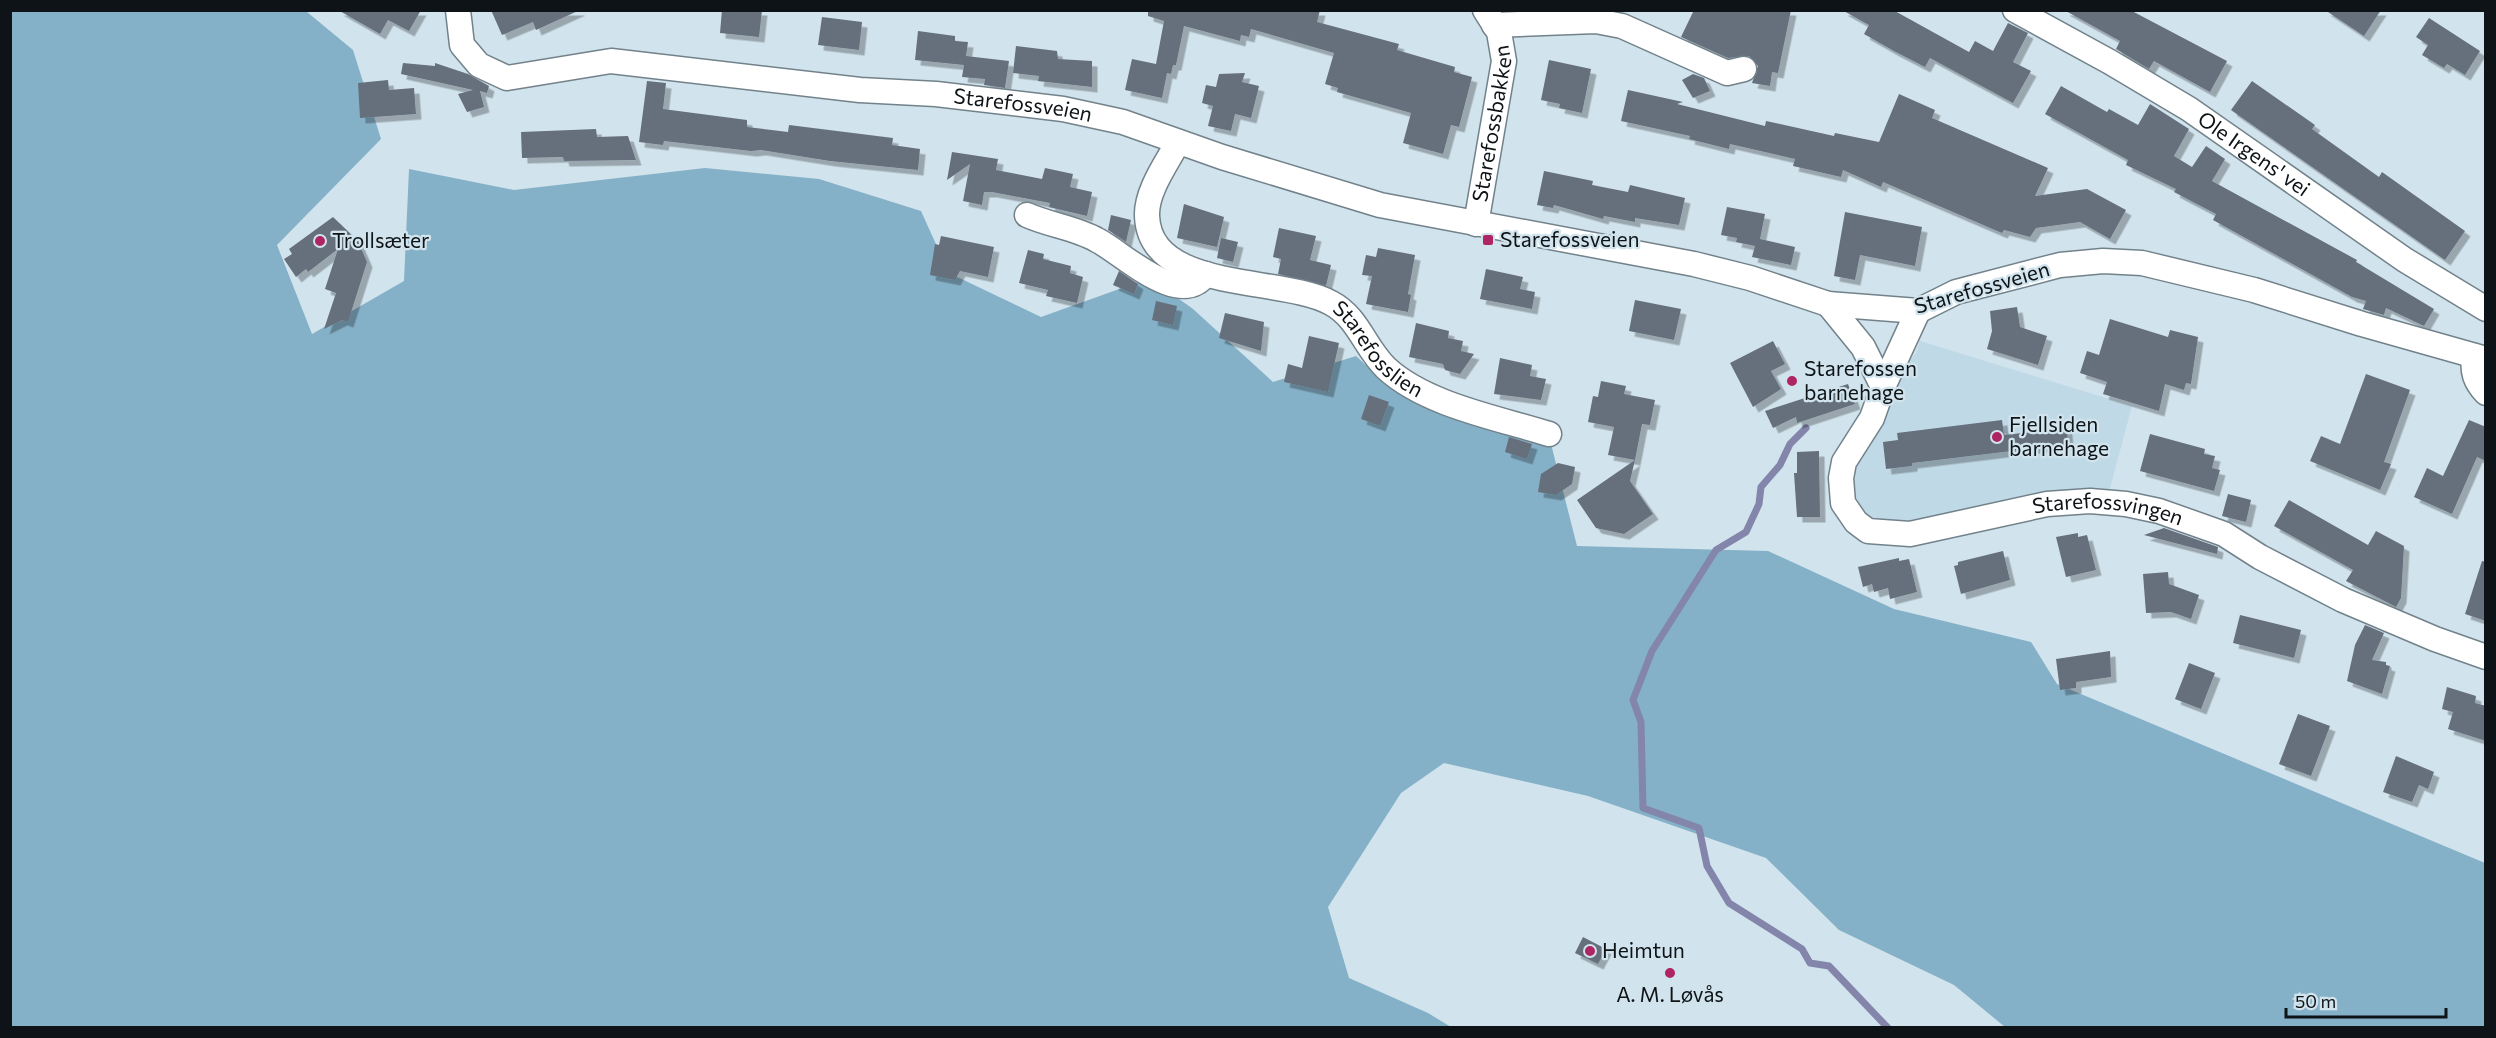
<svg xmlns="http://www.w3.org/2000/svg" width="2496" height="1038" font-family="Commissioner,sans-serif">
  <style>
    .built { fill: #c0d9e7 }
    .forest { fill: #85b1c8 }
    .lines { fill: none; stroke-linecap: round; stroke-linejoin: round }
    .stream { stroke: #8385ab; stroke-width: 7 }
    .building { fill: #666f7c; filter: url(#shadow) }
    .minor-casing { stroke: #72828b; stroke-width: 27 }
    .minor { stroke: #fff; stroke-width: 24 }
    .poi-dot { fill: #af2463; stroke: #d1e3ec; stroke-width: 2 }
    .labels { text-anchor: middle; stroke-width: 4.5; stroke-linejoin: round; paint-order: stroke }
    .street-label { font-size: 21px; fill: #0d1316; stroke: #d1e3ec }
    .poi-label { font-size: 21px; fill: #0d1316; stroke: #d1e3ec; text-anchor: start }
  </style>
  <defs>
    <filter id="shadow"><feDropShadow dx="5.5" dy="5.5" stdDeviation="0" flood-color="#0004"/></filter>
  </defs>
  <rect width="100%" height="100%" fill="#d1e3ec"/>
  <!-- built -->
  <polygon class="built" points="1920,341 2132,406 2109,492 1920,522 1878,522 1863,511 1851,487 1853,468 1881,422 1903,368 1916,353"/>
  <!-- forest -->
  <polygon class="forest" points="10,11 301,11 307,12 353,50 381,139 277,245 312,334 404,281 409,169 514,190 705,168 819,179 921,211 949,273 1041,317 1150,278 1193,309 1273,382 1356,356 1384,382 1490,424 1550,440 1577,546 1768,551 1894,609 2031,642 2057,684 2485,863 2485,1027 2005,1027 1954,985 1839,930 1766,858 1588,796 1444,763 1401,793 1328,907 1349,978 1428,1013 1451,1027 11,1027"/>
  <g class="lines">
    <!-- stream -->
    <polyline class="stream" points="1806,428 1790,444 1780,465 1761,487 1759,504 1746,532 1716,550 1652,651 1633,700 1641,722 1643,808 1699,828 1707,866 1729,903 1802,949 1810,963 1829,966 1888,1028"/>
  </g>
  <!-- building -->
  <g class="building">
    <polygon points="338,10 421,10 409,31 388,20 380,34"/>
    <polygon points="491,10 580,10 536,30 533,22 502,35"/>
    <polygon points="722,10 762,10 759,37 720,33"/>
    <polygon points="1148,10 1320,10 1317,22 1399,44 1397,50 1455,67 1454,72 1472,77 1459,127 1451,125 1443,154 1403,143 1411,113 1337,92 1338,88 1325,84 1334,53 1251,29 1249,37 1241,35 1240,41 1184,26 1176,65 1173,65 1171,74 1167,73 1162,98 1125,90 1132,59 1156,64 1164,21 1148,16"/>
    <polygon points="1694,10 1791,10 1778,73 1772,72 1770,86 1752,83 1758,66 1749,56 1728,58 1681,37"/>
    <polygon points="1842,10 1893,10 1969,52 1975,41 1993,51 2008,23 2028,33 2013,62 2031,71 2013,103 1930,58 1925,67 1894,51 1864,34 1869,25"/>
    <polygon points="2064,10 2130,10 2227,61 2210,92 2154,61 2149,69 2116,49 2120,41"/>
    <polygon points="2325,10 2381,10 2364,36"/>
    <polygon points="822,17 862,22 859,50 818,45"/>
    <polygon points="2429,18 2480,51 2465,75 2447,64 2444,68 2422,55 2428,45 2416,37"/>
    <polygon points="918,31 955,36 955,41 968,42 966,56 1009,61 1005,88 984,85 985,79 962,77 964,65 915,60"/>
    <polygon points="1016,46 1057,51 1058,59 1092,61 1092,87 1038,81 1039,76 1013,73"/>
    <polygon points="1549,60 1591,69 1582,113 1559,108 1560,104 1541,100"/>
    <polygon points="403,63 435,66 435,63 468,74 489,86 487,93 480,91 484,107 467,112 458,94 473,90 401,74"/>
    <polygon points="1245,73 1242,82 1259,86 1251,118 1235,114 1231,131 1208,126 1213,106 1202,103 1206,85 1216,87 1219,74"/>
    <polygon points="1693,74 1704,78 1710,91 1693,98 1682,80"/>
    <polygon points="388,80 389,90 414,88 416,114 360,118 358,83"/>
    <polygon points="647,81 666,83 663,109 747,120 747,127 788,132 789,125 893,138 892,145 920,149 918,170 830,161 761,150 751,151 664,141 663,145 639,142"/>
    <polygon points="2252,81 2315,125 2312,129 2379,177 2382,172 2465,231 2445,260 2231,110"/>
    <polygon points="2061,86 2107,112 2109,109 2138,125 2150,104 2189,129 2174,156 2192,167 2206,146 2225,159 2212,181 2357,260 2356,262 2434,309 2424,326 2386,308 2384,315 2363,309 2366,301 2352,297 2213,220 2216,214 2174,192 2176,189 2126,165 2128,160 2045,114"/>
    <polygon points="1628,90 1683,102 1677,104 1765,126 1766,121 1834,136 1835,133 1879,142 1899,94 1935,110 1932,118 2048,168 2035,196 2087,189 2126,210 2110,239 2080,222 2036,228 2030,237 2004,230 2002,233 1883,182 1881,187 1843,170 1841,177 1793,166 1795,159 1730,144 1729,149 1689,139 1690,136 1621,121"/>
    <polygon points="596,129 597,137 628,136 636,160 564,161 563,157 522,158 521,132"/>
    <polygon points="952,152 998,159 996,170 1042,179 1045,168 1073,174 1070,187 1092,192 1087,216 1049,207 1050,203 992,192 984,192 982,205 963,201 970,164 947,180"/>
    <polygon points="1544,171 1593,181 1592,185 1628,192 1630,185 1685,198 1679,225 1635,218 1635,222 1604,216 1603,219 1554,205 1553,208 1537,205"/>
    <polygon points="1184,204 1224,217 1217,247 1177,238"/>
    <polygon points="1727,207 1765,214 1760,239 1795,247 1791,265 1752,257 1755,246 1736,242 1737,238 1721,235"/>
    <polygon points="1845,212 1922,227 1915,266 1860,255 1855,280 1834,276"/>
    <polygon points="1111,215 1131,220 1126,242 1108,230"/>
    <polygon points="333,217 358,241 367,262 348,322 342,320 324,329 336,293 325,289 338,249 308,272 306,269 296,277 284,259 292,254 289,249"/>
    <polygon points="1279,228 1316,236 1310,260 1331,265 1326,286 1278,274 1281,259 1273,257"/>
    <polygon points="941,236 994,247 988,277 960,271 955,280 930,275 935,244 939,245"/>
    <polygon points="1221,238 1238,242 1233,262 1217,258"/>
    <polygon points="1378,248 1415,255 1408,294 1411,295 1408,312 1366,304 1372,276 1362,275 1366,255 1376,257"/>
    <polygon points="1028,250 1044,254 1043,259 1071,266 1070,273 1083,277 1077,303 1046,296 1048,290 1019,283"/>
    <polygon points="1486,269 1523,277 1520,289 1535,292 1532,309 1480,299"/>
    <polygon points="1119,271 1138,284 1134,294 1113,285"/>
    <polygon points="1635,300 1681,309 1674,340 1629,331"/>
    <polygon points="1156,301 1177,306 1173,325 1152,320"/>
    <polygon points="2017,307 2020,327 2047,336 2038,365 1987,349 1992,331 1990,311"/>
    <polygon points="1225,313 1264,322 1261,351 1219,338"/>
    <polygon points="2110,319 2168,337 2170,330 2198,337 2191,384 2186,383 2184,390 2165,384 2159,411 2103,394 2107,382 2080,373 2087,351 2099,355"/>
    <polygon points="1416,323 1449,331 1448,338 1463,341 1461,351 1474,354 1460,374 1445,370 1443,364 1409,357"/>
    <polygon points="1309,336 1339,343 1328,392 1284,382 1288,364 1302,368"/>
    <polygon points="1773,341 1785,364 1771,371 1781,389 1753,407 1730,363"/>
    <polygon points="1500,358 1532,365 1530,376 1546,379 1541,400 1494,394"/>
    <polygon points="2366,374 2410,390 2384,462 2391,464 2380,490 2310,461 2321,436 2340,444"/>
    <polygon points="1601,381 1626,386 1624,394 1655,400 1650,425 1642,424 1635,460 1608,455 1614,427 1588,422 1593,396 1598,397"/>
    <polygon points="1848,384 1855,404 1797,423 1796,417 1773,428 1765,411"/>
    <polygon points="1369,395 1389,402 1380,426 1361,419"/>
    <polygon points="2002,420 2004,435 2067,428 2068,444 1912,463 1912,466 1886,469 1883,442 1898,440 1897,433"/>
    <polygon points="2469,420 2486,427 2486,461 2477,457 2452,514 2414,497 2427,468 2443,476"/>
    <polygon points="2150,434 2205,449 2204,454 2215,456 2212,468 2220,470 2214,491 2140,471"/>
    <polygon points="1509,437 1532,444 1527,459 1505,452"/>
    <polygon points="1819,451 1820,517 1797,517 1794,473 1797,473 1797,452"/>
    <polygon points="1635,460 1630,481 1653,514 1624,534 1596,528 1577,500"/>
    <polygon points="1558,463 1575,467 1572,484 1556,495 1538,492 1541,474"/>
    <polygon points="2228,494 2251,500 2246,522 2222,516"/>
    <polygon points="2289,500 2368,545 2376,531 2404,546 2401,598 2396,607 2346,581 2353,570 2274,526"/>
    <polygon points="2164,528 2218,547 2217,554 2144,535"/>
    <polygon points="2078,533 2078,537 2087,535 2096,570 2066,577 2056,537"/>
    <polygon points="2003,551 2010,580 1961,594 1954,566 1958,565 1958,562"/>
    <polygon points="1899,558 1899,561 1909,559 1917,592 1890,599 1888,588 1874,592 1872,584 1863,587 1858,567"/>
    <polygon points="2482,561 2486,562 2486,621 2465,614"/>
    <polygon points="2168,572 2169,584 2199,595 2191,619 2171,612 2146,613 2143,574"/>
    <polygon points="2240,615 2301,630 2294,658 2233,643"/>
    <polygon points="2365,625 2384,633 2372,660 2386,662 2386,665 2390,666 2382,694 2347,681 2355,645"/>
    <polygon points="2110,651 2111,677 2076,682 2076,688 2060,690 2056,659"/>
    <polygon points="2189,663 2215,673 2201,709 2175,699"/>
    <polygon points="2447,687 2476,696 2475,703 2486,706 2486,741 2448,729 2453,712 2442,709"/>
    <polygon points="2298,714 2330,726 2311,776 2279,764"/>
    <polygon points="2396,756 2434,772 2428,789 2419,785 2412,802 2383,792"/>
    <polygon points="1583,937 1606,949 1598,964 1575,953"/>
  </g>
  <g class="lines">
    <defs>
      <g id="minor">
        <path id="s1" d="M458 10 462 45 479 65 507 78 611 61 860 90 936 94 1063 109 1123 122 1222 157 1380 205 1694 264 1750 278 1828 304 1918 311 1956 292 2060 265 2103 261 2142 263 2254 290 2362 324 2486 359"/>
        <path id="s2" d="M2015 10 2110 62 2189 109 2405 260 2486 309"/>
        <polyline points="1494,25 1596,21 1622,26 1727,73 1744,69"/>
        <path id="s3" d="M1178 142C1167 163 1146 191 1147 216 1150 293 1283 276 1331 303 1358 317 1365 348 1386 368 1426 405 1498 418 1549 434"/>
        <path d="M1027 215C1049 225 1076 228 1097 240 1124 254 1180 310 1206 274"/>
        <path id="s4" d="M1476 224 1504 61 1499 32 1485 10"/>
        <polyline points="1828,304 1863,347 1883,387"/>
        <path id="s5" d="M1918 311 1883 387 1872 418 1844 462 1841 478 1843 503 1856 522 1868 531 1910 534 2047 504 2090 501 2126 504 2159 511 2224 534 2260 557 2343 600 2435 639 2486 657"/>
        <path d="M2474 356C2472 372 2475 381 2486 393"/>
      </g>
    </defs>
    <!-- minor casing -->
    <use href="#minor" class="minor-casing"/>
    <!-- minor -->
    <use href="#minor" class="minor"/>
  </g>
  <!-- markers -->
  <g class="poi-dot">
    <rect x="1482" y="234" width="12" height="12" rx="3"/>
    <circle cx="320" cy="241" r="6"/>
    <circle cx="1792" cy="381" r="6"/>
    <circle cx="1997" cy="437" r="6"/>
    <circle cx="1590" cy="951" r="6"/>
    <circle cx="1670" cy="973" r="6"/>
  </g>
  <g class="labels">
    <!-- street labels -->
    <g class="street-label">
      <text dy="7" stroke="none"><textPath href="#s1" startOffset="612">Starefossveien</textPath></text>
      <text dy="7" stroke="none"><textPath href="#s4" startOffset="102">Starefossbakken</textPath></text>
      <text dy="7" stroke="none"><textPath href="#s2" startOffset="279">Ole Irgens' vei</textPath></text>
      <text transform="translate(1982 288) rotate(-16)" y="7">Starefossveien</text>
      <text dy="7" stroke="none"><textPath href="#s3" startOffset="366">Starefosslien</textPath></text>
      <text dy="7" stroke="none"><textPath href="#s5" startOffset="492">Starefossvingen</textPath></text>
    </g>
    <!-- poi labels -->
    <g class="poi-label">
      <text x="1500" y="247">Starefossveien</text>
      <text x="332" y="248">Trollsæter</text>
      <text x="1804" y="376">Starefossen<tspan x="1804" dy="24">barnehage</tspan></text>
      <text x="2009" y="432">Fjellsiden<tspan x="2009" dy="24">barnehage</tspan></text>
      <text x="1602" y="958">Heimtun</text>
      <text x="1670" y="1002" text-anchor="middle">A. M. Løvås</text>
    </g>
  </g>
  <!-- border -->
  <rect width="2496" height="1038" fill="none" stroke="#0d1316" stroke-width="24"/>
  <!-- scale -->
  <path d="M2286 1008v9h160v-9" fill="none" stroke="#0d1316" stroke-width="3"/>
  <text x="2295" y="1008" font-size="18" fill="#0d1316" stroke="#d1e3ec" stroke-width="4.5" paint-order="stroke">50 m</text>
</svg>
